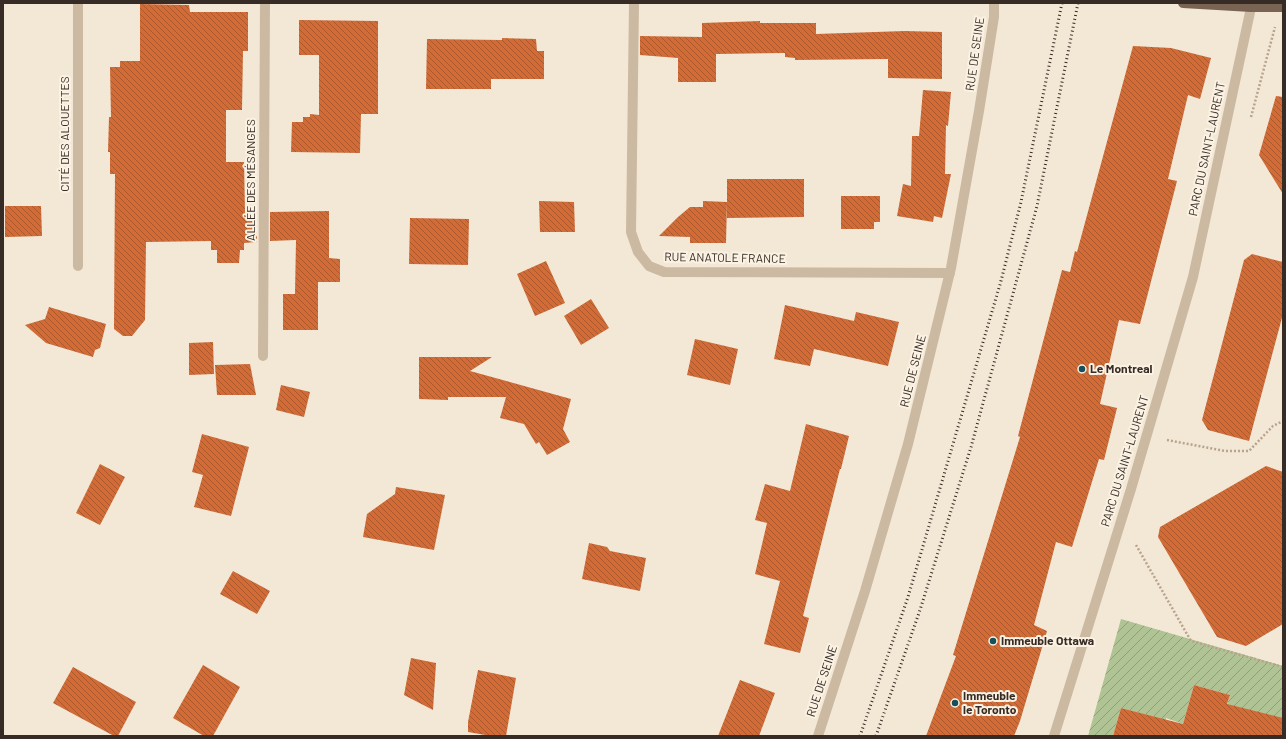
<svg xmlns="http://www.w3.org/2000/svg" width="1286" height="739" font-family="Barlow,sans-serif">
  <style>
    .garden { fill: url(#garden-furrows) }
    .building { fill: url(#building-back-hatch) }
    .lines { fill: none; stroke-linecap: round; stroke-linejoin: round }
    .path { stroke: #b8a38b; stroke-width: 2.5; stroke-dasharray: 2 2; stroke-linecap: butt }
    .minor { stroke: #ccb9a1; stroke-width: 10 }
    .major { stroke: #796454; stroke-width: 10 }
    .rail { stroke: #362c25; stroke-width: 3; stroke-dasharray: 1 3; stroke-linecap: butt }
    .poi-dot { fill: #16505b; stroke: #fbf2e3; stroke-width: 1.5 }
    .labels { text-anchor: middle; stroke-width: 4; stroke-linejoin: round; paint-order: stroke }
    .street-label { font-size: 12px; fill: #362c25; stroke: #fbf2e3 }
    .poi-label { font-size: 12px; font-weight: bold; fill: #362c25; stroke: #fbf2e3; text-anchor: start }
  </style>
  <defs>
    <pattern id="garden-furrows" width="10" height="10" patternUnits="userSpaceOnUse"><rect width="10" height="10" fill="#afc395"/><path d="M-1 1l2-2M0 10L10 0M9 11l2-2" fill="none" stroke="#8f9f79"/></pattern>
    <pattern id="building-back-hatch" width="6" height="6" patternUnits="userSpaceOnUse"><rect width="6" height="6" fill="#d26b35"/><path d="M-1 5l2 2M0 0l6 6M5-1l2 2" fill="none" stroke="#ab582d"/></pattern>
  </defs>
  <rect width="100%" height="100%" fill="#f3e8d6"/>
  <!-- garden -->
  <polygon class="garden" points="1121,619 1283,666 1283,718 1218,736 1230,695 1194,685 1183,724 1166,718 1164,729 1158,718 1121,708 1113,736 1088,736"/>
  <!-- building -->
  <g class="building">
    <polygon points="140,4 189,5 190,12 248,12 248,51 243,51 242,110 226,110 226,162 244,162 245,212 257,212 257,242 244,243 244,250 240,250 239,263 217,263 217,250 211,250 211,241 146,242 145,320 132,336 123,336 114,329 115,174 110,174 110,152 108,152 109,117 111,117 110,67 120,67 120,61 140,61"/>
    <polygon points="299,20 378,21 378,114 361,114 360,153 291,152 292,122 303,122 303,117 310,117 310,114 319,115 319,55 299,55"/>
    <polygon points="760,21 760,23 816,23 816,34 905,31 942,32 942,79 888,78 888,59 795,60 795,58 785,57 785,53 716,54 716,82 678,82 678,58 640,55 640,36 702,37 702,23"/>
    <polygon points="502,38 536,39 537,51 544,51 544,79 491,79 491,89 426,89 427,39 502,40"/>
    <polygon points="1133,46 1171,48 1211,58 1200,99 1188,95 1168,179 1177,181 1140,324 1119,320 1100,404 1117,408 1104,460 1099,459 1072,547 1056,542 1034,625 1047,631 1020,721 1014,736 926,736 956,656 953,655 1020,437 1018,436 1062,270 1070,272 1075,251 1077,252"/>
    <polygon points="923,90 951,92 948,126 946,125 945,174 951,174 942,218 934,216 933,222 897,216 903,184 911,186 912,136 919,136"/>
    <polygon points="1276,96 1283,97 1283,194 1259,155"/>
    <polygon points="727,179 804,179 804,217 727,218"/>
    <polygon points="841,196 880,196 880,222 874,222 874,229 841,229"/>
    <polygon points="539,201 574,202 575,232 540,232"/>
    <polygon points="703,201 727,202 726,243 690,243 690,237 659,236 678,217 690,207 703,207"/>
    <polygon points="5,206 41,206 42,236 5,237"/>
    <polygon points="329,211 329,258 340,259 340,282 318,282 318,330 283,330 283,294 295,294 296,240 270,241 270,212"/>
    <polygon points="410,218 469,219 468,265 409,264"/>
    <polygon points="1252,254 1283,262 1283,314 1249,441 1208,430 1202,420 1244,260"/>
    <polygon points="546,261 565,303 535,316 517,274"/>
    <polygon points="591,299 609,328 581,345 564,316"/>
    <polygon points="785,305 854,321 856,312 899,322 888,366 814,349 810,366 774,359"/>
    <polygon points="49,307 106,324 100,348 95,350 93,357 46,343 25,325 45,319"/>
    <polygon points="695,339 738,349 730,385 687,375"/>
    <polygon points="213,342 214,374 189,375 189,343"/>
    <polygon points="419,357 492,357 470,371 571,399 563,429 570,442 547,455 539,442 536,444 524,424 500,418 506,397 448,397 448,400 419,399"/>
    <polygon points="250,364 256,395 217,395 215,365"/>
    <polygon points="281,385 310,392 304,417 276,410"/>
    <polygon points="806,424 849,436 841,469 840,469 803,616 809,618 800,653 764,644 780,581 755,574 767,523 755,520 765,484 790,491"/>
    <polygon points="202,434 249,447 231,516 194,507 203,475 192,472"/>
    <polygon points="100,464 125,477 100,525 76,513"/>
    <polygon points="1266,466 1283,472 1283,624 1246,646 1217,637 1158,537 1160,527"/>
    <polygon points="396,487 445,495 434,550 363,537 367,514 395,494"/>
    <polygon points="589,543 607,547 610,551 646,558 640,591 582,579"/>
    <polygon points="233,571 270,591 257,614 220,594"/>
    <polygon points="411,658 436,663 433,710 404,695"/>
    <polygon points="203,665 240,687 213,736 204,736 173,718"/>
    <polygon points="73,667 136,702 118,736 114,736 53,703"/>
    <polygon points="478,670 516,678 506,736 491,736 468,732 468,722"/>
    <polygon points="740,680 775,693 759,736 718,736"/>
    <polygon points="1194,685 1230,695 1227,704 1283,718 1283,736 1113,736 1121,708 1183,724"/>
  </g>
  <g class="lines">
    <!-- path -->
    <g class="path">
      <polyline points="1251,117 1275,27"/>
      <polyline points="1167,440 1225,451 1249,451 1273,426 1283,421"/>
      <polyline points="1136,545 1191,641 1283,667"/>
    </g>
    <!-- minor -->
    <g class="minor">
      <polyline points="634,3 631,232 638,252 649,266 664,272 950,273"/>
      <polyline points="78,266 78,3"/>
      <polyline points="263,356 265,3"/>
      <polyline points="818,736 865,591 908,444 951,268 979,111 994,17 994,3"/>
      <polyline points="1054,736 1131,489 1193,277 1252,3"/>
    </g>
    <!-- major -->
    <polyline class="major" points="1183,3 1251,7 1283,7"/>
    <!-- rail -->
    <g class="rail">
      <polyline points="860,736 908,597 1001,281 1021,202 1062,3"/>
      <polyline points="876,736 920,610 971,447 1037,206 1078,3"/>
    </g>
  </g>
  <!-- markers -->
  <g class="poi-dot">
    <circle cx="1082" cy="369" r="4"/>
    <circle cx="993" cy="641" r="4"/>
    <circle cx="955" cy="703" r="4"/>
  </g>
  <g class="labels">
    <!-- street labels -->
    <g class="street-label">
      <text transform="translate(975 54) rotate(-82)" y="4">RUE DE SEINE</text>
      <text transform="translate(65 134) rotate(-90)" y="4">CITÉ DES ALOUETTES</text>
      <text transform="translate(1207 149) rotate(-78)" y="4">PARC DU SAINT-LAURENT</text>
      <text transform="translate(251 180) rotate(-90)" y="4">ALLÉE DES MÉSANGES</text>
      <text transform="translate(725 258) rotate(1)" y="4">RUE ANATOLE FRANCE</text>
      <text transform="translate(913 371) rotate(-76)" y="4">RUE DE SEINE</text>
      <text transform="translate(1125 461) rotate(-73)" y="4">PARC DU SAINT-LAURENT</text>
      <text transform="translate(822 681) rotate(-72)" y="4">RUE DE SEINE</text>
    </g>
    <!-- poi labels -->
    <g class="poi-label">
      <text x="1090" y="373">Le Montreal</text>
      <text x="1001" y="645">Immeuble Ottawa</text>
      <text x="963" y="700">Immeuble<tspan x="963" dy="14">le Toronto</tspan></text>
    </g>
  </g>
  <!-- border -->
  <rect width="1286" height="739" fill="none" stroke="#362c25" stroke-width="8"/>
</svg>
